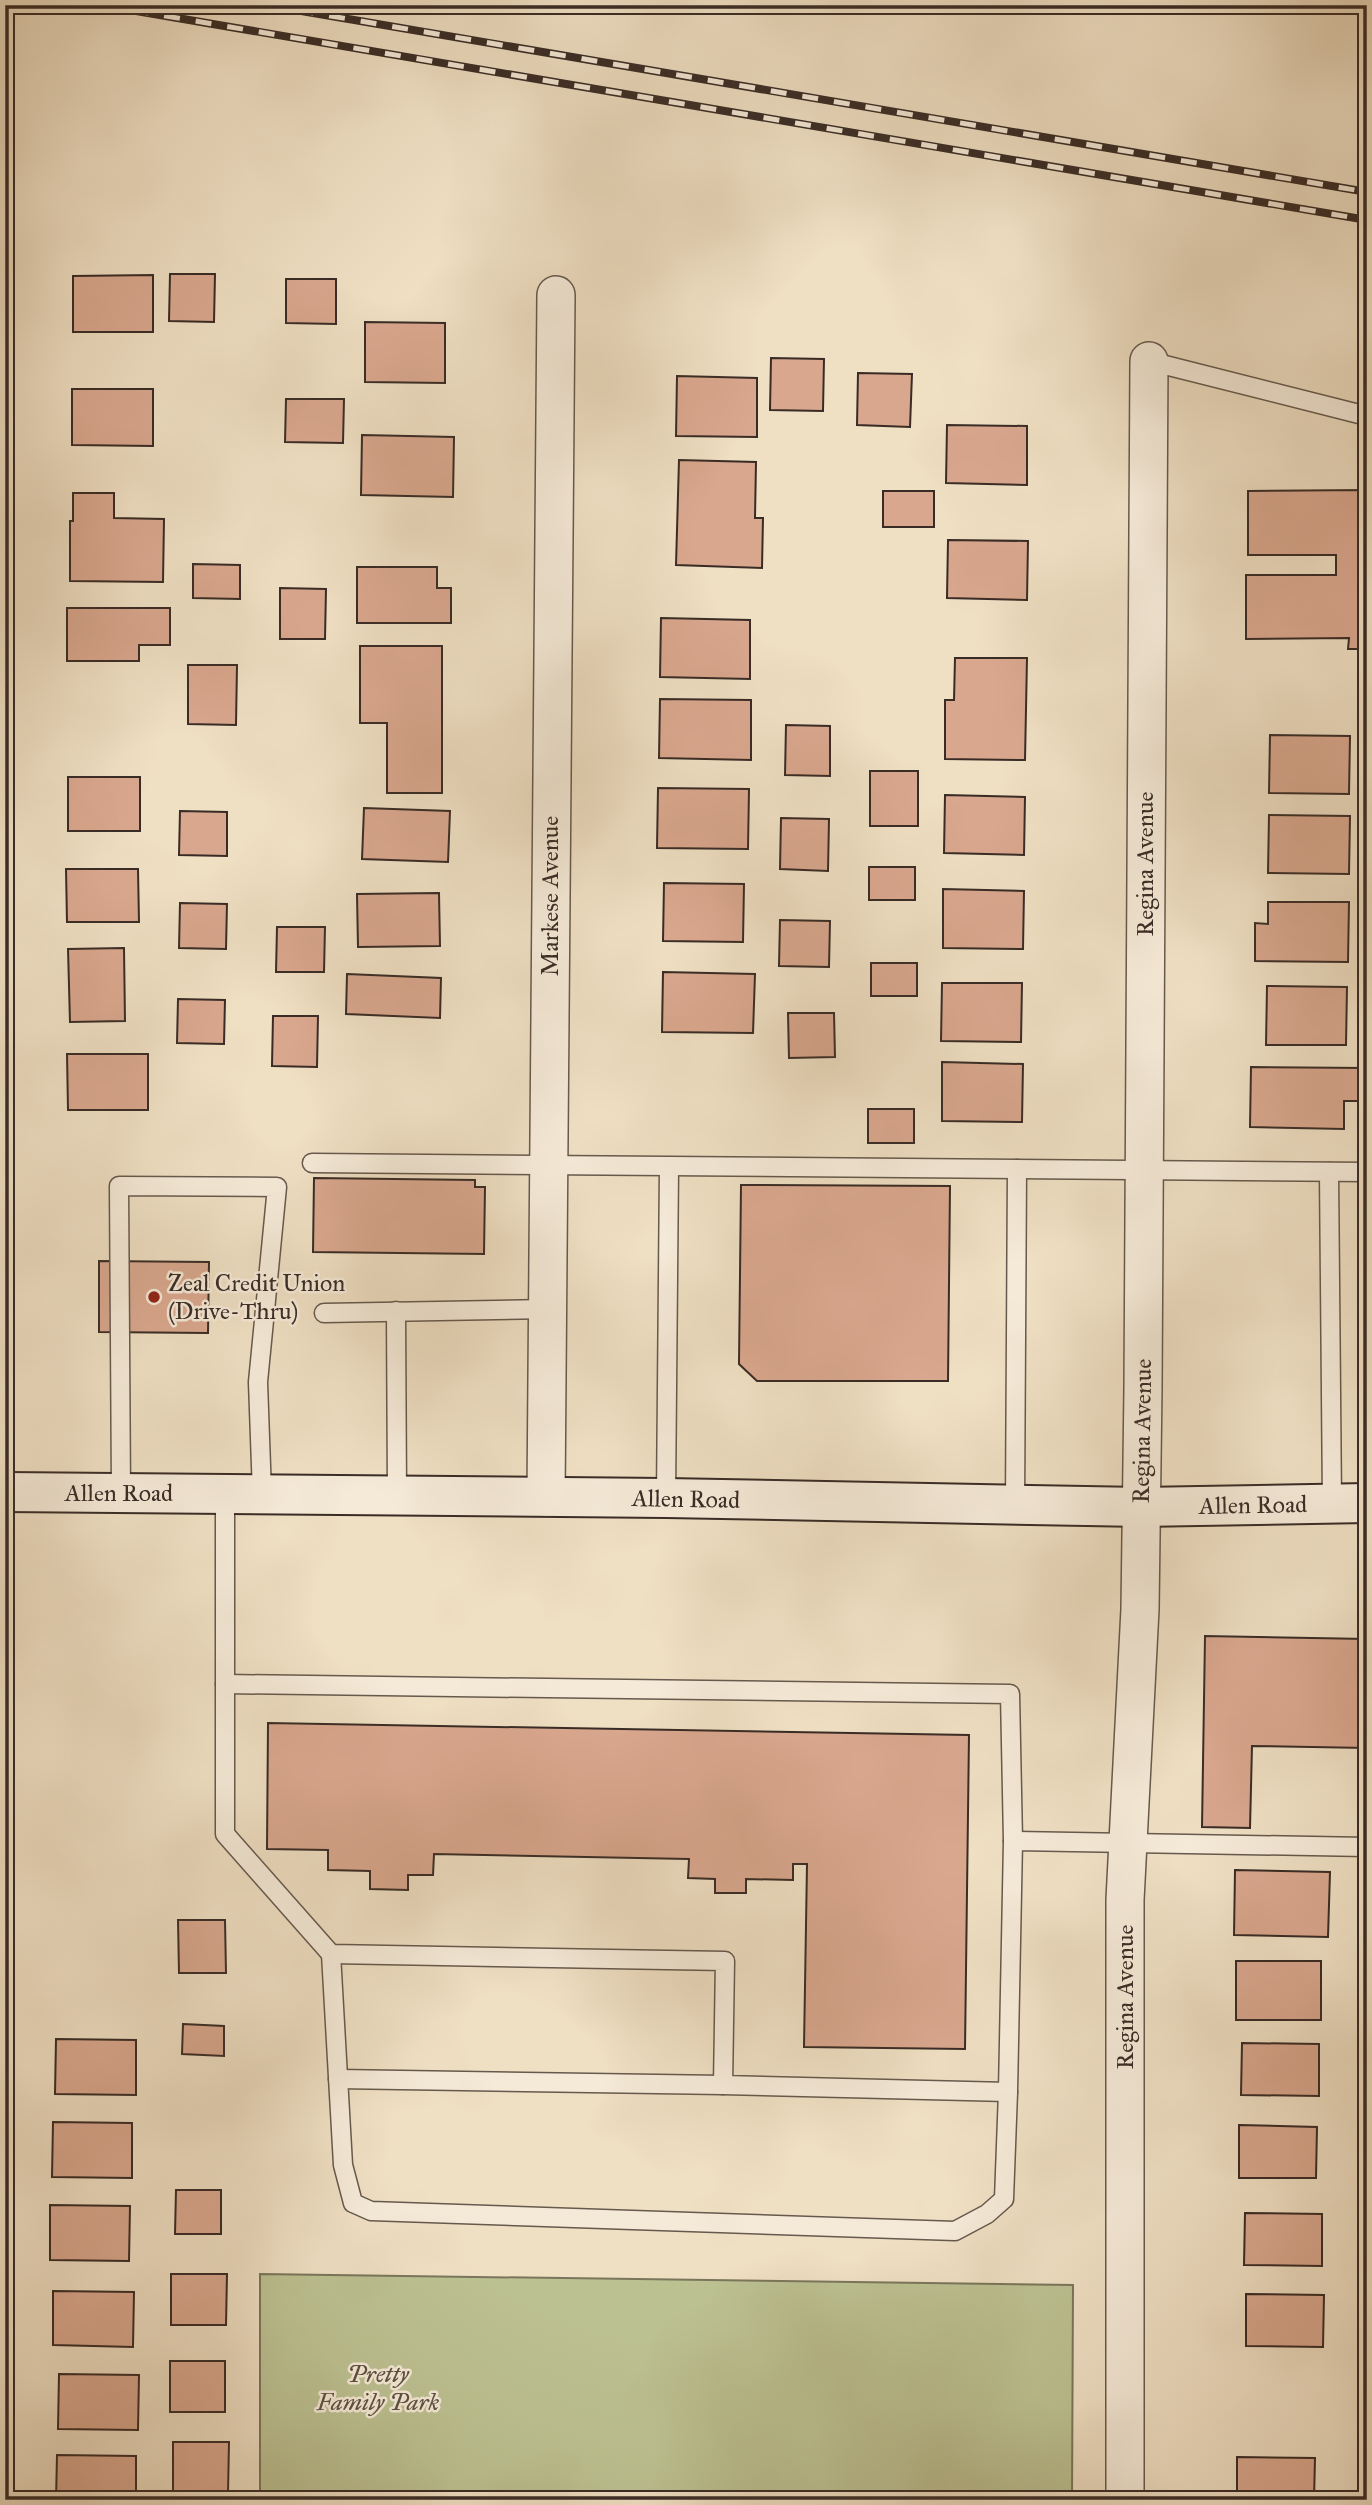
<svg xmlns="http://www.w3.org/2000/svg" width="1372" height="2505" font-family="'IM FELL Great Primer',serif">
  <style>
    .green { fill: #bcc192; stroke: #7a765c; stroke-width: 2 }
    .building { fill: #d9a78e; stroke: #392c26; stroke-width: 2 }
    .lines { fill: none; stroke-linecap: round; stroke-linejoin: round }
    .service-casing { stroke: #66594d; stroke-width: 21 }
    .minor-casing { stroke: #66594d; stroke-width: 40 }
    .secondary-casing { stroke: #392c26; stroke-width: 42 }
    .service { stroke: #f5ead8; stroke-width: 18 }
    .minor { stroke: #f5ead8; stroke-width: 37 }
    .secondary { stroke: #f5ead8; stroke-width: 38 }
    .rail-casing { stroke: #392c26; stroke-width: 8 }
    .rail { stroke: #f5ead8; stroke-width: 5; stroke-dasharray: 16; stroke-linecap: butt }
    .poi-dot { fill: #8f2418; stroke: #f5ead8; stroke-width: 2.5 }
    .labels { text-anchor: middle; stroke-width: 5; stroke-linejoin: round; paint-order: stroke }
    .street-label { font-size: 24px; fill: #392c26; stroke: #f5ead8 }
    .poi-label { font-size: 24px; fill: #392c26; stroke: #f5ead8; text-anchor: start }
    .park-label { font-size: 24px; font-style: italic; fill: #5a5141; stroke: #f5ead8 }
  </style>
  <rect width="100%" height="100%" fill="#efdfc3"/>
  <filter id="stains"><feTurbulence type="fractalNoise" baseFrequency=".00286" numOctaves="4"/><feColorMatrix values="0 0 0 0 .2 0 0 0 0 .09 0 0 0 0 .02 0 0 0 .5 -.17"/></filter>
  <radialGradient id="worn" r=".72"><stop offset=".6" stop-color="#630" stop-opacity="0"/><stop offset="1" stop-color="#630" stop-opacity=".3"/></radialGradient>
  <!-- green -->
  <polygon class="green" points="260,2274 1073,2285 1072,2500 260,2500"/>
  <!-- building -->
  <g class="building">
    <polygon points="170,274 215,274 214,322 169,321"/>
    <polygon points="153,275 153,332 73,332 73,276"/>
    <polygon points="286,279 336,279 336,324 286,323"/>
    <polygon points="365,322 445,323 445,383 365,382"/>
    <polygon points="771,358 824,359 823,411 770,410"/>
    <polygon points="858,373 912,374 910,427 857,425"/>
    <polygon points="677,376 757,378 757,437 676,436"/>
    <polygon points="72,389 153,389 153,446 72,445"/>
    <polygon points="286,399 344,399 343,443 285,442"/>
    <polygon points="947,425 1027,426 1027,485 946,483"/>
    <polygon points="362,435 454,437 453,497 361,495"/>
    <polygon points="679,460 756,462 755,518 763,518 762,568 676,565"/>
    <polygon points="1367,490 1367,649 1348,649 1349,638 1246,639 1246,575 1336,575 1336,555 1248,555 1248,491"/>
    <rect x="883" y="491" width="51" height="36"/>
    <polygon points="73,493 114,493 114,518 164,519 163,582 70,581 70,521 73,521"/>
    <polygon points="948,540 1028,541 1027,600 947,598"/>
    <polygon points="193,564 240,565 240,599 193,598"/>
    <polygon points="357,567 437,567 437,588 451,588 451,623 357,623"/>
    <polygon points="280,588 326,589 325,639 280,639"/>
    <polygon points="67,608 170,608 170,645 139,645 139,661 67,661"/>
    <polygon points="661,618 750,620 750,679 660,677"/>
    <polygon points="360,646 442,646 442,793 387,793 387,723 360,723"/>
    <polygon points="955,658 1027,658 1025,760 945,759 945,700 954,700"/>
    <polygon points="188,665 237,665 236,725 188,724"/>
    <polygon points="660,699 751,700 751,760 659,758"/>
    <polygon points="786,725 830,726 830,776 785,775"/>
    <polygon points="1270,735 1350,736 1349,794 1269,793"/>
    <rect x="870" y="771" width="48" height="55"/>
    <rect x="68" y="777" width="72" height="54"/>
    <polygon points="658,788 749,789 748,849 657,848"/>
    <polygon points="945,795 1025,797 1024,855 944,853"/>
    <polygon points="364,808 450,811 448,862 362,859"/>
    <polygon points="180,811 227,812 227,856 179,855"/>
    <polygon points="1269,815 1350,816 1349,874 1268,873"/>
    <polygon points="781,818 829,819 828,871 780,869"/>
    <rect x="869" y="867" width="46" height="33"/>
    <polygon points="66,869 138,869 139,922 67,922"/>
    <polygon points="664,883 744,884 743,942 663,941"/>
    <polygon points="943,889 1024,891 1023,949 943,948"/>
    <polygon points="439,893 440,946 358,947 357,894"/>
    <polygon points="1268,902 1349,902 1348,962 1255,961 1255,923 1268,924"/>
    <polygon points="180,903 227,904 226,949 179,948"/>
    <polygon points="780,920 830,921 829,967 779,966"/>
    <polygon points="277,927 325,927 324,972 276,972"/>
    <polygon points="124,948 125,1021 70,1022 68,949"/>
    <rect x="871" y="963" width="46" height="33"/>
    <polygon points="663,972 755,974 753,1033 662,1032"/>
    <polygon points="347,974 441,978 440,1018 346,1014"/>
    <polygon points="942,983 1022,983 1021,1042 941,1041"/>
    <polygon points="1267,986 1347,987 1346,1045 1266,1045"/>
    <polygon points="178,999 225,1000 224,1044 177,1043"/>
    <polygon points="788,1013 834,1013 835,1057 789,1058"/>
    <polygon points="273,1016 318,1016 317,1067 272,1066"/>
    <polygon points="67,1054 148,1054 148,1110 68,1110"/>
    <polygon points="942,1062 1023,1064 1022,1122 942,1121"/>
    <polygon points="1251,1067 1367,1068 1367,1101 1344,1101 1344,1129 1250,1127"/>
    <rect x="868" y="1109" width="46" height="34"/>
    <polygon points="314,1178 475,1180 475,1187 485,1187 484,1254 313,1252"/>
    <polygon points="741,1185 950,1186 948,1381 757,1381 739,1364"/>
    <polygon points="99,1261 209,1262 208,1333 99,1332"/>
    <polygon points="1205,1636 1367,1639 1367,1748 1252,1746 1250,1828 1202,1827"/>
    <polygon points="268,1723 969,1735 965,2049 804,2047 807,1864 793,1864 793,1880 746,1879 746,1893 715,1893 715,1879 688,1878 689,1859 434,1854 433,1875 408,1875 408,1890 370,1889 370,1871 328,1870 328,1850 267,1849"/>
    <polygon points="1235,1870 1330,1872 1328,1937 1234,1935"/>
    <polygon points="178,1920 225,1920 226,1973 179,1973"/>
    <rect x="1236" y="1961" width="85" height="59"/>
    <polygon points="183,2024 224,2026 224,2056 182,2054"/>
    <polygon points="56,2039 136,2040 136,2095 55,2094"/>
    <polygon points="1242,2043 1319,2044 1319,2096 1241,2095"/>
    <polygon points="53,2122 132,2123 132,2178 52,2177"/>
    <polygon points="1239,2125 1317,2127 1316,2178 1239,2178"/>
    <polygon points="176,2190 221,2190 221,2234 175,2234"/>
    <polygon points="50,2205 130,2206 129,2261 50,2260"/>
    <polygon points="1245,2213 1322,2214 1322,2266 1244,2265"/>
    <rect x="1365" y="2241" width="2" height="44"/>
    <polygon points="171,2274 227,2274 226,2325 171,2325"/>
    <polygon points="53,2291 134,2292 133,2347 53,2345"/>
    <polygon points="1246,2294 1324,2295 1323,2347 1246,2346"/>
    <rect x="170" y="2361" width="55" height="51"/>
    <polygon points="59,2374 139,2375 138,2430 58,2429"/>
    <polygon points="173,2442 229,2442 228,2494 173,2493"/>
    <polygon points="57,2455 136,2456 136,2500 56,2500"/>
    <polygon points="1237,2457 1315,2458 1314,2500 1237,2500"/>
  </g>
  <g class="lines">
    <defs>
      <g id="service">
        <polyline points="1149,361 1367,416"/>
        <polyline points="312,1163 1367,1172"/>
        <polyline points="1329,1172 1332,1504"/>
        <polyline points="396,1311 397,1496"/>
        <polyline points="324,1313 548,1309"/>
        <polyline points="121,1493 119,1186 277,1187 258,1382 262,1494"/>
        <polyline points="225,1494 225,1834 331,1954 725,1961 723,2085 1008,2092 1013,1841 1367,1847"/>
        <polyline points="666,1498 669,1167"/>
        <polyline points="1015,1505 1017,1169"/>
        <polyline points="225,1684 1010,1694 1013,1841"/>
        <polyline points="331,1954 343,2165 353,2203 371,2211 955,2231 987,2214 1004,2199 1008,2092"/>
        <polyline points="338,2079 723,2085"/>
      </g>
      <g id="minor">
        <polyline points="546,1497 556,295"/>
        <polyline points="1125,2500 1125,1900 1140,1609 1143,1388 1149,361"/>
      </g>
      <polyline id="secondary" points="5,1492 666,1498 1141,1507 1367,1503"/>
    </defs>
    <!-- service casing -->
    <use href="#service" class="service-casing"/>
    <!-- minor casing -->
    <use href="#minor" class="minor-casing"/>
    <!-- secondary casing -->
    <use href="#secondary" class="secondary-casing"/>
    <!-- service -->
    <use href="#service" class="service"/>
    <!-- minor -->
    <use href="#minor" class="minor"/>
    <!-- secondary -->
    <use href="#secondary" class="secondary"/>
    <defs>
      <g id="rail">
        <polyline points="101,5 1367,220"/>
        <polyline points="266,5 1367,192"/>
      </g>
    </defs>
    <!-- rail casing -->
    <use href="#rail" class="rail-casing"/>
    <!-- rail -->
    <use href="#rail" class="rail"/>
  </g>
  <!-- markers -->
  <circle class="poi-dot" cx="154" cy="1297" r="7"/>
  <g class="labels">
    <!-- street labels -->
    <g class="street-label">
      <text transform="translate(1145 864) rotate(-90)" y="8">Regina Avenue</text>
      <text transform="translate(550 896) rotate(-90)" y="8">Markese Avenue</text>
      <text transform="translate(1142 1431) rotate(-89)" y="8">Regina Avenue</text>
      <text x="119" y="1501">Allen Road</text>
      <text transform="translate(686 1499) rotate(1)" y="8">Allen Road</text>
      <text transform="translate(1253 1505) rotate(-1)" y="8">Allen Road</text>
      <text transform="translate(1125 1997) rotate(-90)" y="8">Regina Avenue</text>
    </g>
    <!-- poi labels -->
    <g class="poi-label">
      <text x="168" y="1291">Zeal Credit Union<tspan x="168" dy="28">(Drive-Thru)</tspan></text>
    </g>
    <!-- park labels -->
    <g class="park-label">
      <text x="378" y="2382">Pretty<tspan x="378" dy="28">Family Park</tspan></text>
    </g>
  </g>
  <!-- margin -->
  <rect width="1372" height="2505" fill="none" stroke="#efdfc3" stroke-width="28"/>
  <rect x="7" y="7" width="1358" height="2491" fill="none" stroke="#392c26" stroke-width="3.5"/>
  <rect x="14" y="14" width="1344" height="2477" fill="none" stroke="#392c26" stroke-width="2"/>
  <rect width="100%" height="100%" filter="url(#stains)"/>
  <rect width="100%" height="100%" fill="url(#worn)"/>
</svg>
